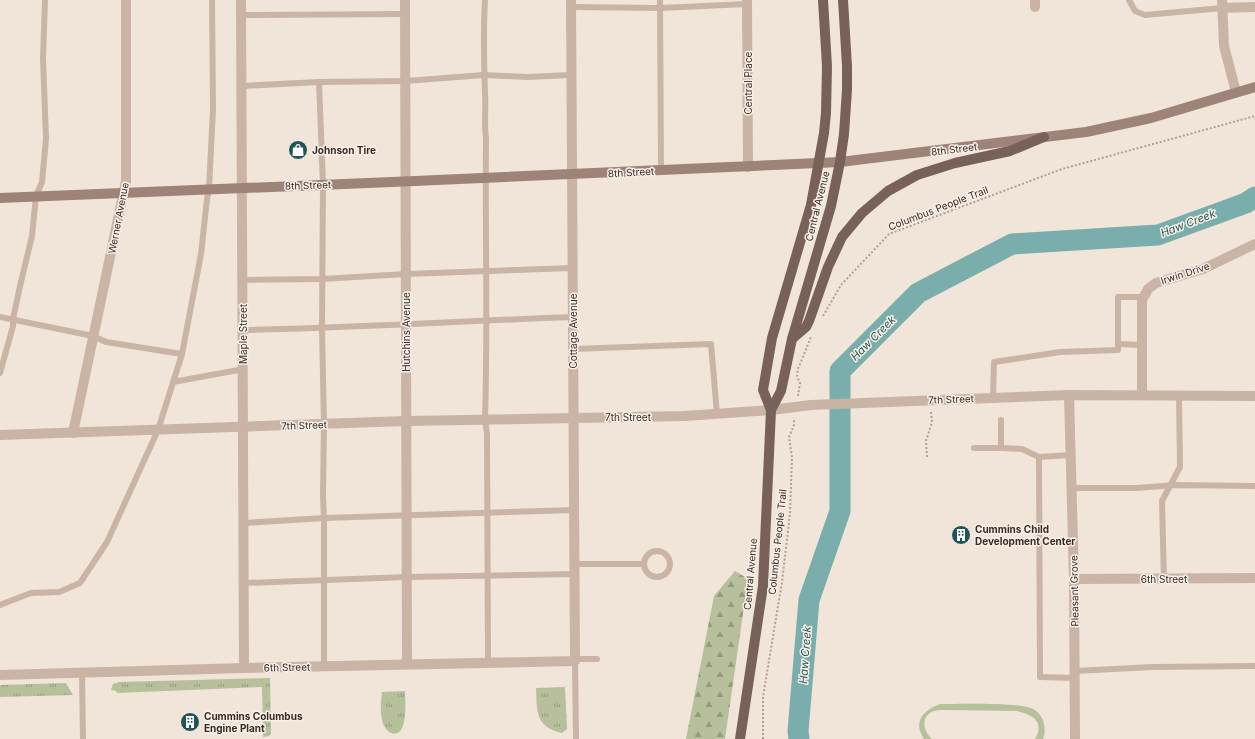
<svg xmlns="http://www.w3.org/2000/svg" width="1255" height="739" font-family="Inter,sans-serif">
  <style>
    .grass { fill: url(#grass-tufts) }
    .forest { fill: url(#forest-firs) }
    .garden { fill: #b6c09b }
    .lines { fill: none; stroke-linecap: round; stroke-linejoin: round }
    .river { stroke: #7aaeac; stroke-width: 21 }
    .path { stroke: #b59e91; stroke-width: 2; stroke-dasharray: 2 2; stroke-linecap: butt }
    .lane { stroke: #c9b4a6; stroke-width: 6 }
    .street { stroke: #c9b4a6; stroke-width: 10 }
    .secondary { stroke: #9d8378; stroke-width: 10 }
    .primary { stroke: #776158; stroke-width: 10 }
    .labels { text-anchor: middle; stroke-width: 3; stroke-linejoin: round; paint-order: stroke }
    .street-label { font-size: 10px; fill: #352b27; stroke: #f9efe6 }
    .poi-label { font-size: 10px; font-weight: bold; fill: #352b27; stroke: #f9efe6; text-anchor: start }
    .water-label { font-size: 11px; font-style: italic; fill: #1d5656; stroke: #f9efe6 }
  </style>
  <defs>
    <pattern id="grass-tufts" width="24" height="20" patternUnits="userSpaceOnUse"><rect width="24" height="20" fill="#b6c09b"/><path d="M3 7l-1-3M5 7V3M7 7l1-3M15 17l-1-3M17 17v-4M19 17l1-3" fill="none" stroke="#959c7e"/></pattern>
    <pattern id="forest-firs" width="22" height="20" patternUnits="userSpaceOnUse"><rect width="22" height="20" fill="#b6c09b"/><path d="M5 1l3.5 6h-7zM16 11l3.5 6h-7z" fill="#959c7e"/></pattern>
  </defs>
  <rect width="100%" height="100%" fill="#f1e5da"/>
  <!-- grass -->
  <g class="grass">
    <polygon points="270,678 271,734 269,736 263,737 262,687 117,693 116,691 111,690 113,684 119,682"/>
    <polygon points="66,683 73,695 0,697 0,685"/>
    <path d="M565 687 567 729 562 733C535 727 537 711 536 688Z"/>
    <path d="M405 691C405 700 409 739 391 733 386 731 383 725 382 720 380 711 381 700 382 692Z"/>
  </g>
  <!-- forest -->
  <polygon class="forest" points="735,571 748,579 725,739 686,739 714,596"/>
  <!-- garden -->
  <path class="garden" d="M940 704C959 704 1020 702 1033 709 1039 712 1043 718 1044 724 1045 729 1045 734 1043 739H1035C1045 722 1033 715 1017 711L944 710C941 710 937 710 934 711 920 716 923 731 932 739H924C912 721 924 710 940 704Z"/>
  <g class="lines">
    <!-- river -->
    <polyline class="river" points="799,739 798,731 809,600 840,511 840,371 918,293 1012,244 1158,235 1246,203 1255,197"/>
    <!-- path -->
    <g class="path">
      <polyline points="823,316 841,285 889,234 1062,169 1255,116"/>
      <polyline points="798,396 800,383 797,376 798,369 811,337"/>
      <polyline points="927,457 926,441 932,422 931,412"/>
      <polyline points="763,739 763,697 782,582 790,514 792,457 789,437 794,425 794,418"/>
    </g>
    <!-- lane -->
    <g class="lane">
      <path d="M485 0C483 31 484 62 485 93 486 109 484 124 486 139 485 233 488 326 485 419L487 434 488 663"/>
      <polyline points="660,0 661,171"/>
      <polyline points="1129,0 1135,11 1145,15 1222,8"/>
      <polyline points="571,7 660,8 747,4"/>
      <polyline points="241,15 405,14"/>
      <polyline points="319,82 323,185 322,328 324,424 323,496 324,518 324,666"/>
      <polyline points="242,86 319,82 405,81 484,75 527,77 571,75"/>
      <polyline points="243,280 322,279 406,274 572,268"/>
      <polyline points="0,317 93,336 106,342 182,354"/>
      <path d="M243 330C353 328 463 321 573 317"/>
      <polyline points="1118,344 1142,345"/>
      <polyline points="573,349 711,344 717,414"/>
      <polyline points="0,373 13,326 13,319 20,286 32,236 36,196 42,182 46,139 43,59 45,0"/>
      <polyline points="173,382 244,369"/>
      <polyline points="993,397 994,362 1060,352 1118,350 1118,297 1144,297"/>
      <polyline points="1001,420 1001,448"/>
      <polyline points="974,448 1001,448 1022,449 1039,457 1071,455"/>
      <polyline points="1039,457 1040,677 1074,678"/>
      <polyline points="1072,488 1136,488 1176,485 1255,486"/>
      <polyline points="244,523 324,518 574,510"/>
      <circle cx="657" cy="564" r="13"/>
      <polyline points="574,564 644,564"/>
      <polyline points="1164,579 1162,501 1180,467 1179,395"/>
      <polyline points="244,583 407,577 574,574"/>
      <polyline points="0,605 31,593 59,592 80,583 107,542 158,430 182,354 201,254 207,199 209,189 213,109 212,0"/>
      <polyline points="575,659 597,659"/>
      <polyline points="575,661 576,739"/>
      <polyline points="1074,671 1153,667 1255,666"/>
      <polyline points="82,673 83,739"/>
    </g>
    <!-- street -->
    <g class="street">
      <polyline points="241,0 244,668"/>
      <polyline points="405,0 407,664"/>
      <polyline points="747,0 748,167"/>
      <polyline points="1035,0 1035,7"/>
      <polyline points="1222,0 1224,46 1236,92"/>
      <polyline points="1222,8 1255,7"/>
      <polyline points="1069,395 1074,579 1075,739"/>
      <polyline points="1142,395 1142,300 1148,289 1156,283 1203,269 1255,244"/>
      <polyline points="73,433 126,181 126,0"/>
      <polyline points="0,435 406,421 685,416 771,410 811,405 1069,395 1255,396"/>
      <polyline points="1074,579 1255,578"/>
      <polyline points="0,675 244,668 575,661 571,0"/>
    </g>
    <!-- secondary -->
    <polyline class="secondary" points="0,198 392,182 840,162 1086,132 1151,118 1255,87"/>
    <!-- primary -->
    <g class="primary">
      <polyline points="792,339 806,327 809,321 828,267 842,237 862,213 888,191 917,175 955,163 1010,151 1044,137"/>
      <polyline points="771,410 781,391 792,339 831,206 840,162 844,134 847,90 847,66 843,0"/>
      <polyline points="740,739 763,586 771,410 763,390 772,338 811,205 824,133 826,113 827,66 823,0"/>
    </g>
  </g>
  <!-- icons -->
  <defs>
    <symbol id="shop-disc" viewBox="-11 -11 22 22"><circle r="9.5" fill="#1d5656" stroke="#f9efe6"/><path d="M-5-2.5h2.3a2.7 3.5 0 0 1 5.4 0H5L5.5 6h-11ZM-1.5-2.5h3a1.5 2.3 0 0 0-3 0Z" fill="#fff"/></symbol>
    <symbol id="building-disc" viewBox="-11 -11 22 22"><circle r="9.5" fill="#1d5656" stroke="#f9efe6"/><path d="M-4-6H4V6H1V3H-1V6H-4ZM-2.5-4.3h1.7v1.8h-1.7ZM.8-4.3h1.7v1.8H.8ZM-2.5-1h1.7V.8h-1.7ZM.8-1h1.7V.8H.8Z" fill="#fff"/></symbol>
  </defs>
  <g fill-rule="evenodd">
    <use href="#shop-disc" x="287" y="139" width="22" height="22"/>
    <use href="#building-disc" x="950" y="524" width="22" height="22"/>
    <use href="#building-disc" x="179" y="711" width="22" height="22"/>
  </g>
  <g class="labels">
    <!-- street labels -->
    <g class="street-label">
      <text transform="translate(748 83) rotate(-90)" y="4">Central Place</text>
      <text transform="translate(954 149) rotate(-7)" y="4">8th Street</text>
      <text transform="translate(631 172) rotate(-3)" y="4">8th Street</text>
      <text transform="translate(308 185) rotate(-2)" y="4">8th Street</text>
      <text transform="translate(817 206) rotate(-76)" y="4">Central Avenue</text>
      <text transform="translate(938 208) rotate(-21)" y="4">Columbus People Trail</text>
      <text transform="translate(118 218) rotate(-79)" y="4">Werner Avenue</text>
      <text transform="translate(1185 273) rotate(-18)" y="4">Irwin Drive</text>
      <text transform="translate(573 331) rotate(-90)" y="4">Cottage Avenue</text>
      <text transform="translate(406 332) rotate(-90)" y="4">Hutchins Avenue</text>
      <text transform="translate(243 334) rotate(-90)" y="4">Maple Street</text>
      <text transform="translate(951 399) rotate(-2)" y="4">7th Street</text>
      <text x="628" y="421">7th Street</text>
      <text transform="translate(304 425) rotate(-2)" y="4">7th Street</text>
      <text transform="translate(777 542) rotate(-84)" y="4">Columbus People Trail</text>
      <text transform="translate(750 574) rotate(-85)" y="4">Central Avenue</text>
      <text x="1164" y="583">6th Street</text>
      <text transform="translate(1074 591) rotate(-91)" y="4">Pleasant Grove</text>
      <text transform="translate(287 667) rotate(-1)" y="4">6th Street</text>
    </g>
    <!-- poi labels -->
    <g class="poi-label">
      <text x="312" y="154">Johnson Tire</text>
      <text x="975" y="533">Cummins Child<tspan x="975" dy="12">Development Center</tspan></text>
      <text x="204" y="720">Cummins Columbus<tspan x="204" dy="12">Engine Plant</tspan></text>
    </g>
    <!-- water labels -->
    <g class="water-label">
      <text transform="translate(1188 223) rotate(-21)" y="4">Haw Creek</text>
      <text transform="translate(873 338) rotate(-45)" y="4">Haw Creek</text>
      <text transform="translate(805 655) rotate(-86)" y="4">Haw Creek</text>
    </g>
  </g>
</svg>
